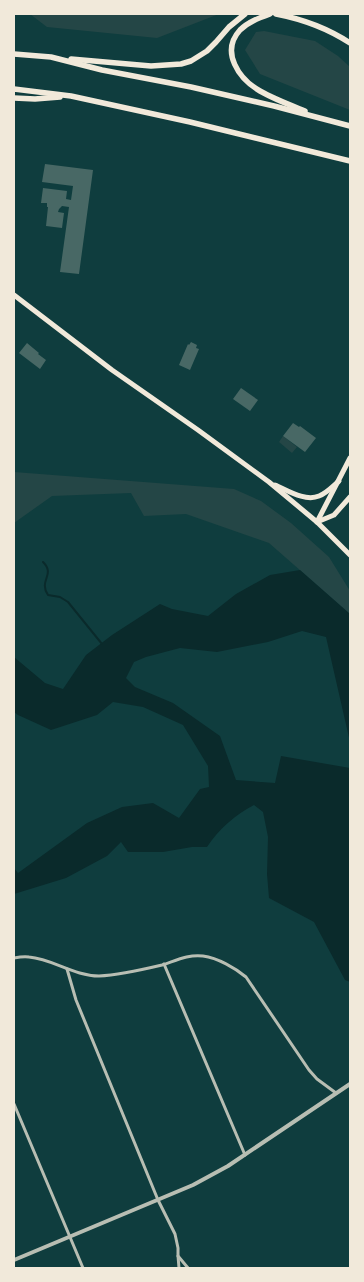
<svg xmlns="http://www.w3.org/2000/svg" width="364" height="1282" font-family="'PT Sans Narrow',sans-serif">
  <style>
    .green { fill: #244646 }
    .water { fill: #0a2a2b }
    .lines { fill: none; stroke-linecap: round; stroke-linejoin: round }
    .stream { stroke: #0a2a2b; stroke-width: 2 }
    .building { fill: #486865 }
    .minor { stroke: #b8beb3; stroke-width: 3 }
    .tertiary { stroke: #b8beb3; stroke-width: 4 }
    .primary { stroke: #f1e9da; stroke-width: 5 }
    .motorway { stroke: #f1e9da; stroke-width: 5.5 }
  </style>
  <rect width="100%" height="100%" fill="#0f3d3e"/>
  <!-- green -->
  <g class="green">
    <polygon points="30,14 219,14 157,38 47,27"/>
    <polygon points="264,31 315,41 338,56 350,67 350,110 260,74 245,50 256,32"/>
    <polygon points="283,436 297,447 292,453 279,442"/>
    <polygon points="14,472 234,489 261,501 291,523 329,557 350,591 350,614 269,543 186,514 144,516 131,493 52,496 14,523"/>
  </g>
  <!-- water -->
  <path class="water" d="M300 570 350 614V742L326 637 302 631 268 642 217 652 180 648 146 657 134 662 126 678 135 687 173 703 220 736 236 780 275 783 281 756 350 768V982L345 980 314 922 269 898 267 874 268 837 263 812 254 805C236 814 218 830 207 847H192L163 852H128L121 842 107 856 66 878 14 894V868L18 873 87 823 122 807 153 803 179 818 200 789 209 787 208 766 183 725 143 707 113 702 97 715 51 730 18 715 14 712V657L45 683 63 689 86 655 112 635 160 604 172 609 208 616 236 594 270 575Z"/>
  <g class="lines">
    <!-- stream -->
    <path class="stream" d="M43 562C56 575 38 580 48 595L60 597 68 602 102 644"/>
  </g>
  <!-- building -->
  <g class="building">
    <polygon points="45,164 93,170 79,274 60,272 69,207 62,206 59,209 58,212 64,213 62,228 46,226 48,207 47,207 47,203 41,203 43,188 67,191 66,199 71,200 73,186 42,182"/>
    <polygon points="191,342 197,345 196,348 199,349 190,370 179,365 188,344 189,345"/>
    <polygon points="27,343 39,353 38,354 46,360 40,369 19,353"/>
    <polygon points="241,388 258,400 250,411 233,399"/>
    <polygon points="293,423 299,427 300,426 316,438 305,452 283,436"/>
  </g>
  <g class="lines">
    <!-- minor -->
    <g class="minor">
      <path d="M14 958C19 957 24 956 29 957 53 959 74 976 99 976 120 975 141 970 162 965 175 961 188 954 203 956 218 958 235 968 246 977L309 1070 317 1079 336 1093"/>
      <polyline points="164,964 245,1155"/>
      <polyline points="67,969 76,1000 158,1200 175,1234 178,1248 178,1256 188,1268"/>
      <polyline points="14,1104 83,1268"/>
      <polyline points="178,1256 179,1268"/>
    </g>
    <!-- tertiary -->
    <polyline class="tertiary" points="14,1260 193,1185 228,1166 350,1084"/>
    <!-- primary -->
    <g class="primary">
      <polyline points="14,295 112,370 198,430 269,482 317,522 350,555"/>
      <path d="M275 485C287 490 305 502 319 496 327 493 333 486 339 481"/>
      <polyline points="317,522 350,458"/>
      <polyline points="317,522 334,515 350,497"/>
    </g>
    <!-- motorway -->
    <g class="motorway">
      <path d="M270 14C259 18 248 22 240 30 220 52 239 79 260 91 274 99 290 105 305 111"/>
      <path d="M276 14C302 19 327 28 350 43"/>
      <polyline points="14,54 51,57 102,70 191,87 274,106 350,126"/>
      <polyline points="71,59 151,66 181,64 191,61 207,51 216,42 229,27 245,14"/>
      <polyline points="14,89 71,96 190,122 350,161"/>
      <polyline points="14,98 35,99 60,97"/>
    </g>
  </g>
  <!-- border -->
  <rect width="364" height="1282" fill="none" stroke="#f1e9da" stroke-width="30"/>
</svg>
